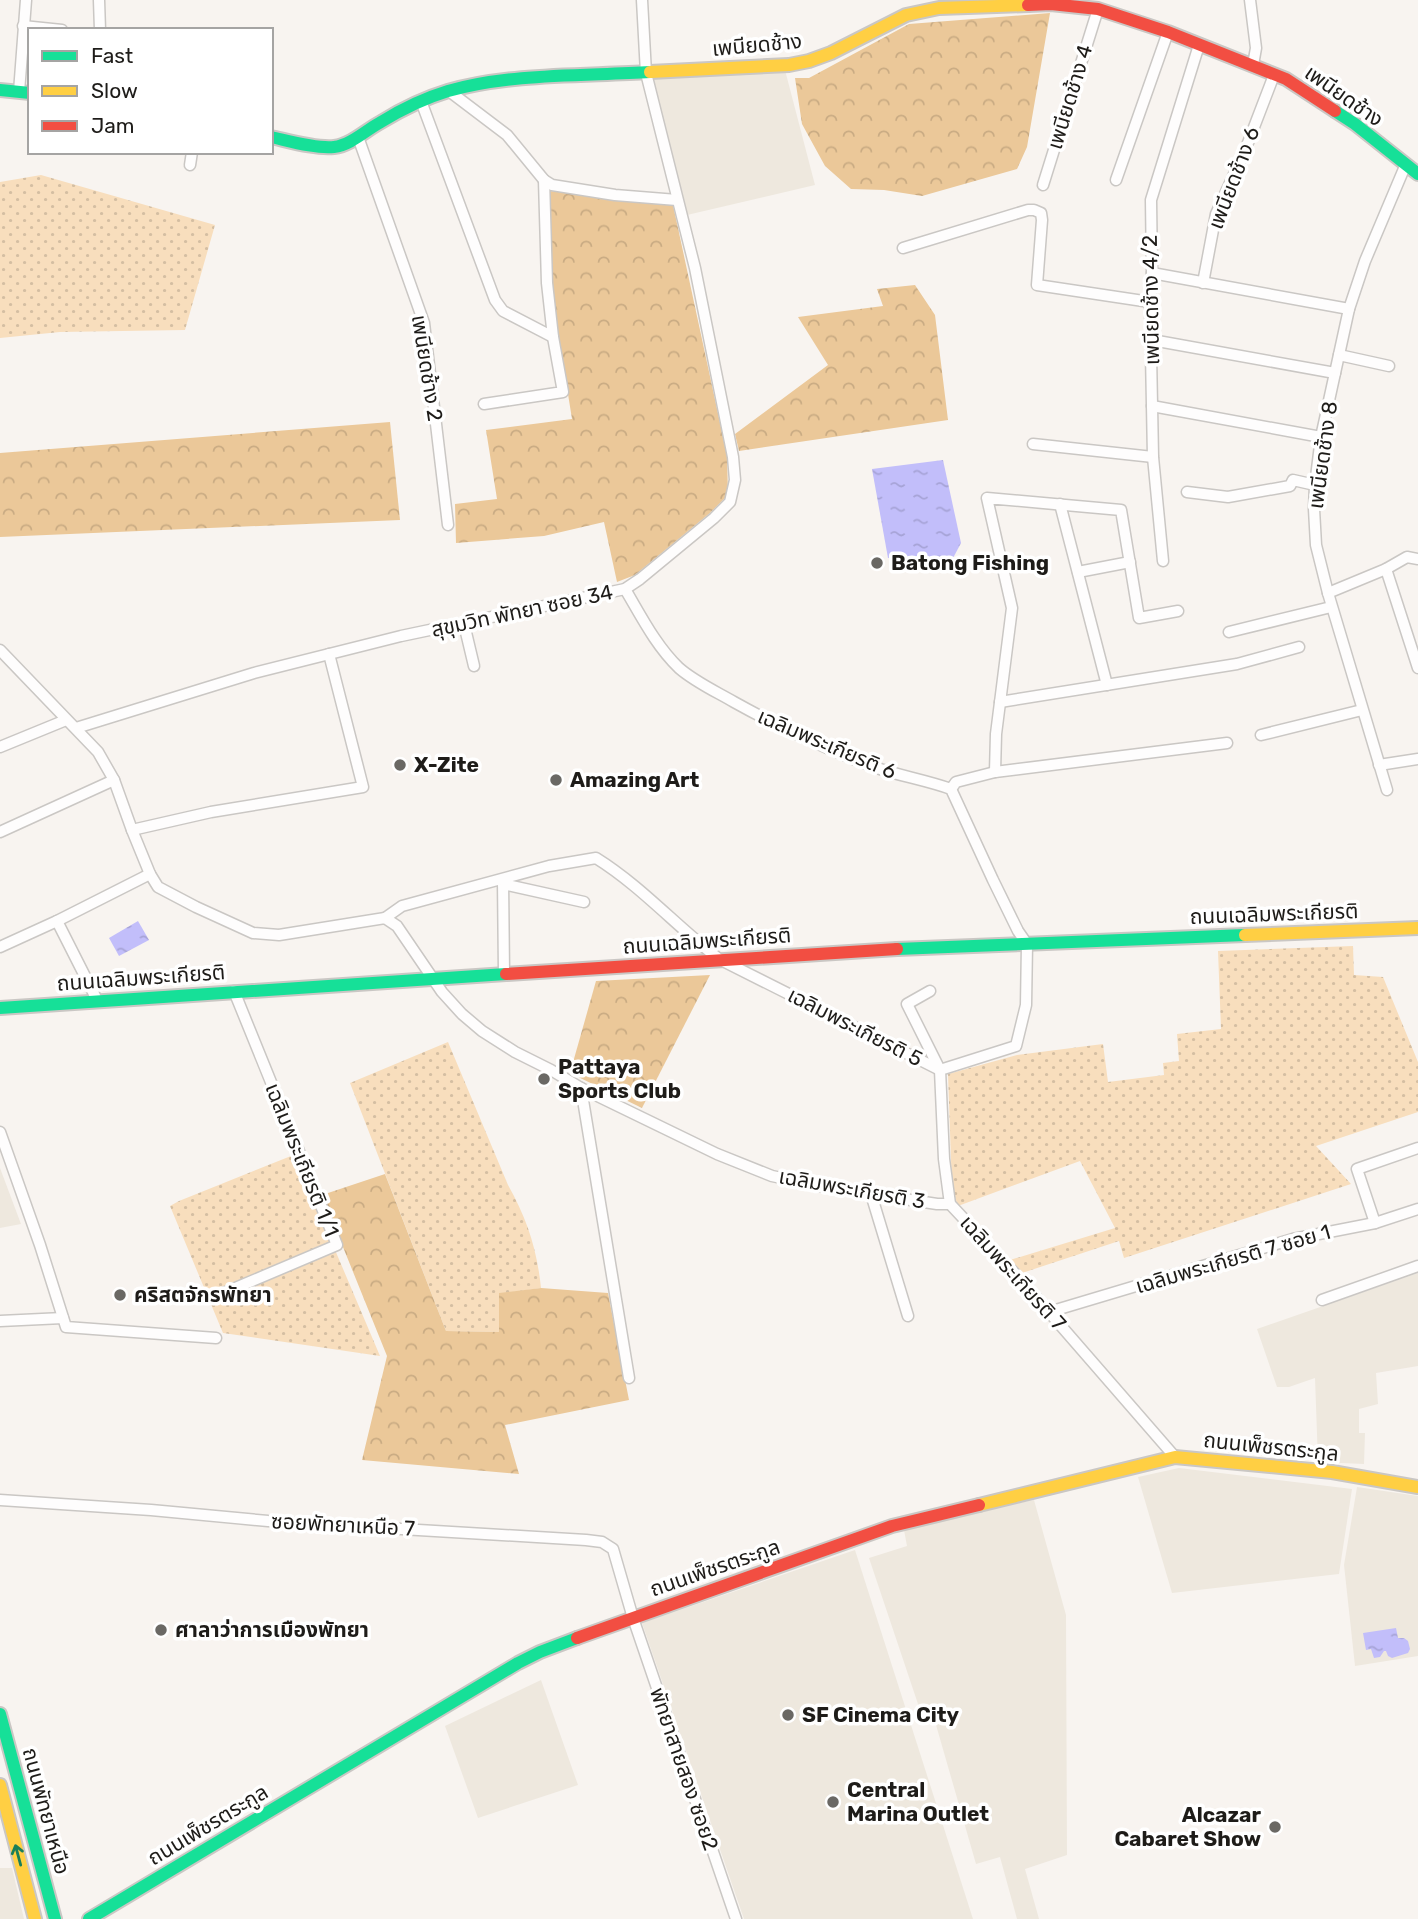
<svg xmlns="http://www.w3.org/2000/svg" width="1418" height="1919" font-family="Rubik,'Noto Sans Thai',sans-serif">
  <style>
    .built { fill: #eee8de }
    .green { fill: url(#green-dots) }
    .forest { fill: url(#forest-crowns) }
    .water { fill: url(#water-ripples) }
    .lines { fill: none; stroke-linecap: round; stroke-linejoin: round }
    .street-casing { stroke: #cac7c4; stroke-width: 13 }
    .fast-casing { stroke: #cac7c4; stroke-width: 16 }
    .slow-casing { stroke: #cac7c4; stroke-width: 16 }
    .jam-casing { stroke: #cac7c4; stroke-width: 16 }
    .street { stroke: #fefdfd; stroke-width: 10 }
    .fast { stroke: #16e098; stroke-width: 12 }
    .slow { stroke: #ffcf43; stroke-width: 12 }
    .jam { stroke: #f24e42; stroke-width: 12 }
    .oneway { stroke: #1a7e58 }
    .poi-dot { fill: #6a6864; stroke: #fff; stroke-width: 2.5 }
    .labels { text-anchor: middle; stroke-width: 7; stroke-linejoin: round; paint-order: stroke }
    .street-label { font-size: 21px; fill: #1e1c19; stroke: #fff }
    .poi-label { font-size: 21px; font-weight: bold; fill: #1e1c19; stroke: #fff; text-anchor: start }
  </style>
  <defs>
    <pattern id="green-dots" width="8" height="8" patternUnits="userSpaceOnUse" patternTransform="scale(1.75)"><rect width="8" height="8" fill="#f8debd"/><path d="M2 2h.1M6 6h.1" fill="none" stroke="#d4bea2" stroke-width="1.8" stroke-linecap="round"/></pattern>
    <pattern id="forest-crowns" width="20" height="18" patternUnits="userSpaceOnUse" patternTransform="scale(1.75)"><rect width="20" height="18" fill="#ebc899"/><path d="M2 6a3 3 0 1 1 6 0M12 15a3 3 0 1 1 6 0" fill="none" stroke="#c9ab83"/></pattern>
    <pattern id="water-ripples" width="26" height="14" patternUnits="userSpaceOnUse" patternTransform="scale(1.75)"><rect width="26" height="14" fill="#c2befa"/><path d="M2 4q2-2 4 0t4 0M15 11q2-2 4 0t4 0" fill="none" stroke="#a6a3d6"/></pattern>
  </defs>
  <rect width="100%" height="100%" fill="#f8f4f0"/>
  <!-- built -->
  <g class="built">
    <polygon points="785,70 815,185 687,215 652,79"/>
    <polygon points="0,1168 21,1224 0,1228"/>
    <polygon points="1418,1273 1418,1366 1376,1373 1378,1404 1359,1409 1359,1433 1365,1433 1364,1464 1318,1462 1315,1378 1289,1387 1277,1387 1257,1329"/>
    <polygon points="1179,1468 1352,1489 1339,1574 1172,1593 1138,1477"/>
    <polygon points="1357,1487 1418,1496 1418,1656 1355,1666 1344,1565"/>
    <polygon points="1034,1500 1066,1615 1067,1855 1025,1869 1039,1919 1017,1919 1000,1857 976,1864 932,1711 920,1710 869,1558 907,1546 904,1530 935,1521"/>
    <polygon points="855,1550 973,1919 744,1919 642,1623"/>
    <polygon points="541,1680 578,1785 478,1818 445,1726"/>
    <polygon points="0,1868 12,1868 24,1919 0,1919"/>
  </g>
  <!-- green -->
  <g class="green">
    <polygon points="41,175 215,225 185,330 60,332 0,338 0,182"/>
    <polygon points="1353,946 1354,975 1383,977 1418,1062 1418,1112 1316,1146 1351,1184 1124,1258 1119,1241 1022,1273 1010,1260 1115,1228 1080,1161 958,1206 952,1189 948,1074 1017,1055 1103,1044 1108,1082 1164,1075 1163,1063 1179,1061 1177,1034 1221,1029 1218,951"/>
    <path d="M448 1042 508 1185C527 1219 537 1249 541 1288L499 1294V1332L446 1331 350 1083Z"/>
    <polygon points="296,1154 313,1198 380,1356 223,1333 170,1206 179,1201"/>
  </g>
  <!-- forest -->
  <g class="forest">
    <polygon points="1050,13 1027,147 1017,169 922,196 884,190 851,189 825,166 802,124 795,78 809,78 909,24"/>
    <polygon points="550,191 673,205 727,455 728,495 710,513 635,575 617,582 604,522 544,536 456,543 455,504 497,499 486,430 572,419 553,301"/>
    <polygon points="915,285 935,315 948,420 739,451 735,434 828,365 798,317 883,306 877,289"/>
    <polygon points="390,422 400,520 0,537 0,453"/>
    <polygon points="710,975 642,1108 570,1073 596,981"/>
    <polygon points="385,1174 446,1331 499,1332 499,1293 541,1288 608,1293 629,1400 505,1425 519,1474 362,1460 387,1356 322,1195"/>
  </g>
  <!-- water -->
  <g class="water">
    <polygon points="943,460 961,543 952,560 888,558 872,469"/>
    <polygon points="138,921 149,940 119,956 109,938"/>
    <polygon points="1396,1628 1398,1638 1404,1638 1408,1641 1410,1649 1408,1653 1392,1658 1388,1656 1386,1651 1384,1651 1380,1657 1374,1658 1371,1649 1366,1650 1363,1633"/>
  </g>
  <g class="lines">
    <defs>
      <g id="street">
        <polyline points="99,0 100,30"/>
        <polyline points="1250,0 1256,48 1253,65"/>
        <polyline points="23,26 62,30"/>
        <polyline points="449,91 507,135 544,180 552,185 615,195 677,200"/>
        <polyline points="19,92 26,0"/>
        <polyline points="421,101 495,300 503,311 553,337"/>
        <polyline points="358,137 424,323 448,525"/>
        <polyline points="190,165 192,152"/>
        <polyline points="1116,180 1168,32"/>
        <polyline points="1043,185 1098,9"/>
        <polyline points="903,248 1028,210 1034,210 1041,213 1042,220 1037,285 1150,302"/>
        <polyline points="1152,273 1349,309"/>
        <polyline points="1203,283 1216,214 1246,148 1274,75"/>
        <polyline points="1152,340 1335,373"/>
        <polyline points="1339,355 1389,366"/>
        <polyline points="484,404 563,392 553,337 547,283 544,180"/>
        <polyline points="1152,406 1321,437"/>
        <polyline points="1033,444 1153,457"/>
        <polyline points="1187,492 1228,497 1290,486 1293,480 1315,485"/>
        <polyline points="1060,504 1107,685"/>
        <polyline points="1163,561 1153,457 1150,302 1152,273 1151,200 1199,45"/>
        <polyline points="1386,569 1418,668"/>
        <polyline points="1078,572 1130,562"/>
        <path d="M625 589C641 616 656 646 679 668 695 682 715 691 734 702 779 727 826 749 874 767 900 776 926 780 951 789L993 880 1018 931 1027 944 1026 1005 1016 1046 940 1070 944 1159 950 1204 1022 1281 1175 1457"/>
        <polyline points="1328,593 1386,569 1407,557 1418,559"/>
        <polyline points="464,624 474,666"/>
        <polyline points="1229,632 1331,607"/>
        <polyline points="0,650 98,752 114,780 132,830 150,874 158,887 196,907 253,933 279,935 385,918 397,926 442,992 462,1014 482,1031 515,1052 551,1070 581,1088 717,1154 772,1176 819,1186 937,1204 950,1204"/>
        <polyline points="1000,702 1237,664 1299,647"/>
        <polyline points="76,728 254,673 401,636 625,589 640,579 714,518 730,502 735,480 733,457 695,268 646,73 642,0"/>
        <polyline points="1261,735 1362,710"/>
        <polyline points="0,747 66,720"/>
        <polyline points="1379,765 1418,759"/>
        <polyline points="995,772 996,734 1012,608 987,498 1121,510 1139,618 1178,611"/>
        <polyline points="951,789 956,782 995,772 1227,743"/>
        <polyline points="1387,790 1328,593 1316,545 1314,509 1315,485 1321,437 1349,309 1365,261 1406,164"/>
        <polyline points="132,830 211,812 363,787 329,654"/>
        <polyline points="0,832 114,780"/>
        <polyline points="503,880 504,974"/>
        <polyline points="503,884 584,902"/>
        <path d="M385 918 402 906 549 866 596 858C641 886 677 927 719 959L940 1070 907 1004 930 991"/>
        <polyline points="57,921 97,1000"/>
        <polyline points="0,947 57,921 150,874"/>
        <polyline points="581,1088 629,1378"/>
        <polyline points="0,1132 40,1245 66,1327 216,1338"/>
        <polyline points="871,1194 908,1316"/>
        <polyline points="1375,1223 1357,1169 1418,1148"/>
        <polyline points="214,1297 337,1245 234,991"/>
        <polyline points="1322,1300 1418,1266"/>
        <polyline points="1049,1312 1293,1239 1375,1223 1418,1209"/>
        <polyline points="0,1321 63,1318"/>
        <polyline points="0,1500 151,1510 268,1521 586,1540 602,1542 613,1549 633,1618 736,1919"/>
      </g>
      <g id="fast">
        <polyline points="0,90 30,93"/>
        <polyline points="1335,111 1355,124 1418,174"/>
        <path d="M271 137C289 141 316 149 334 147 351 145 366 130 381 122 402 109 425 98 448 91 510 73 586 76 650 72"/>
        <polyline points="897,949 1245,935"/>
        <polyline points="0,1008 506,974"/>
        <polyline points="0,1714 55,1919"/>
        <polyline points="89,1919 518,1663 540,1652 577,1638"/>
      </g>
      <g id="slow">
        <polyline points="650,72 789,65 809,61 831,53 906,15 939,8 1028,5"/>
        <polyline points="1245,935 1418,928"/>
        <polyline points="979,1505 1175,1457 1332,1472 1418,1487"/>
        <polyline points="0,1785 35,1919"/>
      </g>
      <g id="jam">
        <polyline points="1028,5 1051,4 1098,9 1168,32 1286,79 1335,111"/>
        <polyline points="506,974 897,949"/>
        <polyline points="577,1638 892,1526 979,1505"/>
      </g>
    </defs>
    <!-- street casing -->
    <use href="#street" class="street-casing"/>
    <!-- fast casing -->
    <use href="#fast" class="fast-casing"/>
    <!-- slow casing -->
    <use href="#slow" class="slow-casing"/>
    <!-- jam casing -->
    <use href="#jam" class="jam-casing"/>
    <!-- street -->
    <use href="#street" class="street"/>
    <!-- fast -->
    <use href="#fast" class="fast"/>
    <!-- slow -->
    <use href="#slow" class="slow"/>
    <!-- jam -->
    <use href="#jam" class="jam"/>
  </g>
  <!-- one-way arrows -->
  <defs><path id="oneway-shaft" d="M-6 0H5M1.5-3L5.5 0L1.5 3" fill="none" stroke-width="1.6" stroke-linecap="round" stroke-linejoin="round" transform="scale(1.75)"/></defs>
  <use class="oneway" href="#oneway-shaft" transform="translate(18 1855) rotate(-105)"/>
  <!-- markers -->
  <g class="poi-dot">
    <circle cx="877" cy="563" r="7"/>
    <circle cx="400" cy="765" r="7"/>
    <circle cx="556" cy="780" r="7"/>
    <circle cx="544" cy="1079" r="7"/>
    <circle cx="120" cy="1295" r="7"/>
    <circle cx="161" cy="1630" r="7"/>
    <circle cx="788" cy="1715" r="7"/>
    <circle cx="833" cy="1802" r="7"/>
    <circle cx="1275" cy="1827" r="7"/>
  </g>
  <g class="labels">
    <!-- street labels -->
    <g class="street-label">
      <text transform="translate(757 45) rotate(-5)" y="7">เพนียดช้าง</text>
      <text transform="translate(1344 96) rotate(35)" y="7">เพนียดช้าง</text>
      <text transform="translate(1070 97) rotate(-73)" y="7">เพนียดช้าง 4</text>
      <text transform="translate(1234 178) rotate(-69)" y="7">เพนียดช้าง 6</text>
      <text transform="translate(1151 300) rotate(-91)" y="7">เพนียดช้าง 4/2</text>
      <text transform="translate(427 368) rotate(81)" y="7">เพนียดช้าง 2</text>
      <text transform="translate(1323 455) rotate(-82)" y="7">เพนียดช้าง 8</text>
      <text transform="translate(522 611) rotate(-12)" y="7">สุขุมวิท พัทยา ซอย 34</text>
      <text transform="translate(827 744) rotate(23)" y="7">เฉลิมพระเกียรติ 6</text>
      <text transform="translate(1274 914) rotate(-2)" y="7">ถนนเฉลิมพระเกียรติ</text>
      <text transform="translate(707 941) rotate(-4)" y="7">ถนนเฉลิมพระเกียรติ</text>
      <text transform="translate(141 978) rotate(-4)" y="7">ถนนเฉลิมพระเกียรติ</text>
      <text transform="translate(855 1027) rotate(27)" y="7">เฉลิมพระเกียรติ 5</text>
      <text transform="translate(302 1160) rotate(68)" y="7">เฉลิมพระเกียรติ 1/1</text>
      <text transform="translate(852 1189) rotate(10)" y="7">เฉลิมพระเกียรติ 3</text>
      <text transform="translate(1233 1259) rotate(-16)" y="7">เฉลิมพระเกียรติ 7 ซอย 1</text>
      <text transform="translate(1013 1273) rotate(48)" y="7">เฉลิมพระเกียรติ 7</text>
      <text transform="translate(1271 1447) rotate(6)" y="7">ถนนเพ็ชรตระกูล</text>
      <text transform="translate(343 1525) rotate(3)" y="7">ซอยพัทยาเหนือ 7</text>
      <text transform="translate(715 1568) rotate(-19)" y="7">ถนนเพ็ชรตระกูล</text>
      <text transform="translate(684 1769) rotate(71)" y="7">พัทยาสายสอง ซอย2</text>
      <text transform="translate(46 1811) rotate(75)" y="7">ถนนพัทยาเหนือ</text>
      <text transform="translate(208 1825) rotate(-31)" y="7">ถนนเพ็ชรตระกูล</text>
    </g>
    <!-- poi labels -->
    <g class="poi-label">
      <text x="891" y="570">Batong Fishing</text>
      <text x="414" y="772">X-Zite</text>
      <text x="570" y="787">Amazing Art</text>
      <text x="558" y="1074">Pattaya<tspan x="558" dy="24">Sports Club</tspan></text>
      <text x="134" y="1302">คริสตจักรพัทยา</text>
      <text x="175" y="1637">ศาลาว่าการเมืองพัทยา</text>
      <text x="802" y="1722">SF Cinema City</text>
      <text x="847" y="1797">Central<tspan x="847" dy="24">Marina Outlet</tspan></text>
      <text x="1261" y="1822" text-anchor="end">Alcazar<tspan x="1261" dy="24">Cabaret Show</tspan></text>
    </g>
  </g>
  <!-- legend -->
  <rect x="28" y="28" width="245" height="126" fill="#ffffff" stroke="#a5a4a3" stroke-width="2"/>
  <rect x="42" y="51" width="35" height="10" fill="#16e098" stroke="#a5a4a3" stroke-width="2"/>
  <text x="91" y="63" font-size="21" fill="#1e1c19">Fast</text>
  <rect x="42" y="86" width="35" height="10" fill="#ffcf43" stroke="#a5a4a3" stroke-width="2"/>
  <text x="91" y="98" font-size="21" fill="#1e1c19">Slow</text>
  <rect x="42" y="121" width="35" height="10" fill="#f24e42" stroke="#a5a4a3" stroke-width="2"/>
  <text x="91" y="133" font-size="21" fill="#1e1c19">Jam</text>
</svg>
